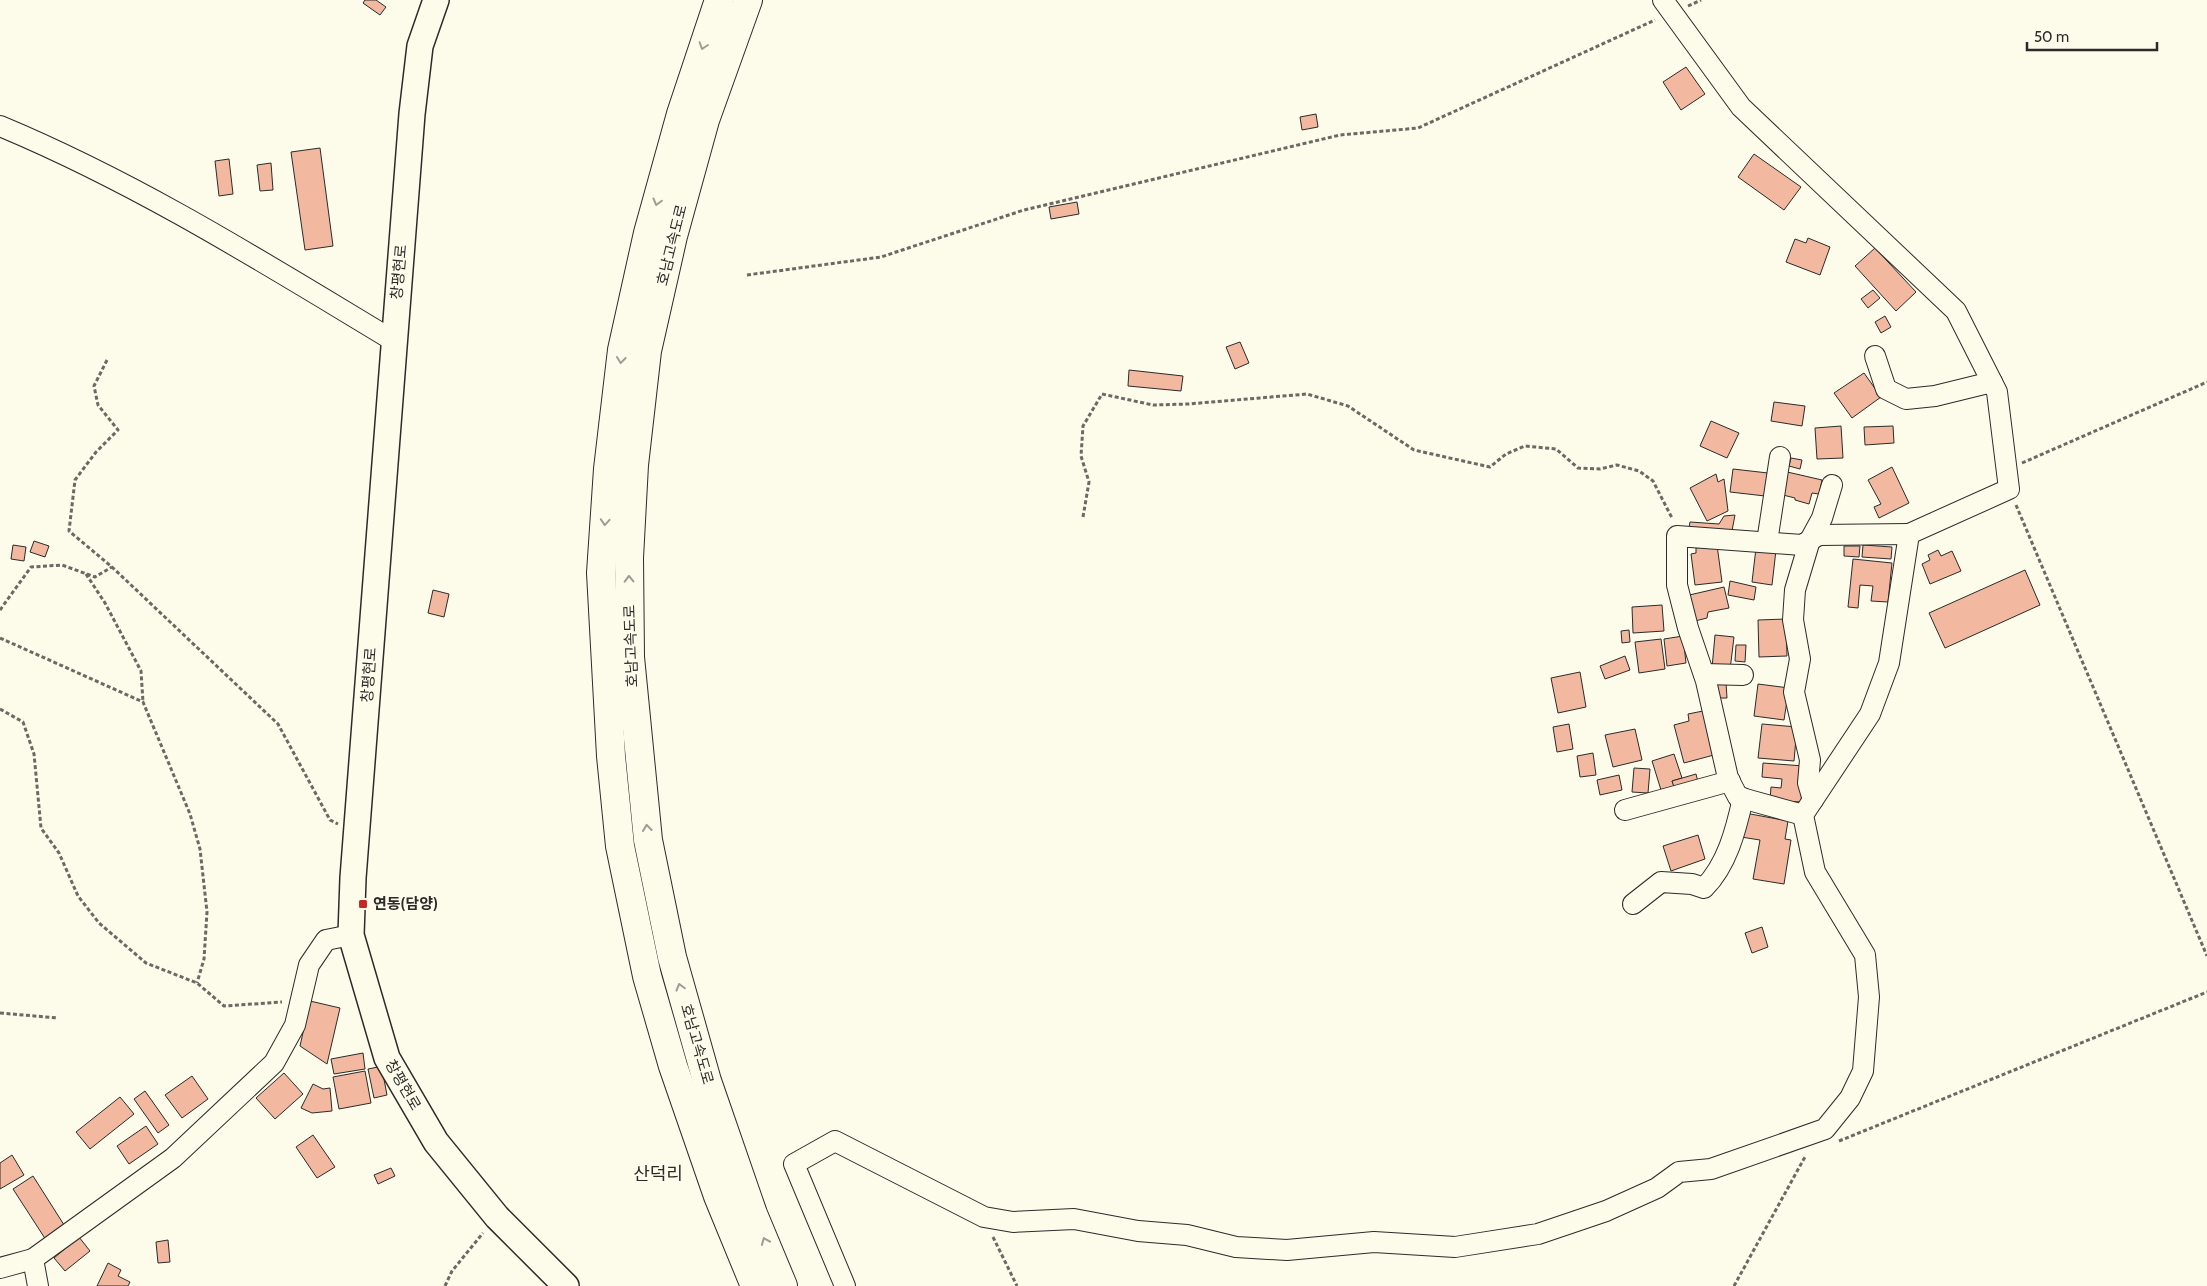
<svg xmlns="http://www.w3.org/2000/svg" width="2207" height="1286" font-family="Cabin,'Noto Sans KR',sans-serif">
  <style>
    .building { fill: #f2b8a0; stroke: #2b2b2b }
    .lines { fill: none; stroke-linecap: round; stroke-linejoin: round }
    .minor-casing { stroke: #2b2b2b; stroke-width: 22 }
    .major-casing { stroke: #2b2b2b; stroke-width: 28 }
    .highway-casing { stroke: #2b2b2b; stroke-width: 30 }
    .path { stroke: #6a6964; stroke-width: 3; stroke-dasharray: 4 2.5; stroke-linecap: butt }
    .minor { stroke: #fdfbea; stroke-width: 20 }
    .major { stroke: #fdfbea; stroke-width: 25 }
    .highway { stroke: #fdfbea; stroke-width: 28 }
    .oneway { stroke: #9e9d94 }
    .poi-dot { fill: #c62828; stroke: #fdfbea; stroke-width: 2 }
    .labels { text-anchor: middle; stroke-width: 4; stroke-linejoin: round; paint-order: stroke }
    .street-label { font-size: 15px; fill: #2b2b2b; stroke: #fdfbea }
    .poi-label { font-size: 15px; font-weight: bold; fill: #2b2b2b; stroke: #fdfbea; text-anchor: start }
    .quarter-label { font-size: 18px; fill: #2b2b2b; stroke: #fdfbea }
  </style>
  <rect width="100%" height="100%" fill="#fdfbea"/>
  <!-- building -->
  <g class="building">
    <polygon points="365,0 376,0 386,7 380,15 363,3"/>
    <polygon points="1686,67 1705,94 1681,110 1663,82"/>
    <polygon points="1316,114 1318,127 1302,130 1300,117"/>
    <polygon points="320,148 333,246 305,250 291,152"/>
    <polygon points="1754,154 1801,187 1784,210 1738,177"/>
    <polygon points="229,159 233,194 219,196 215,161"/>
    <polygon points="271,163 273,190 260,191 257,165"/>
    <polygon points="1077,202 1079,214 1051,219 1049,207"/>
    <polygon points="1808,238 1830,247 1820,275 1786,262 1795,239 1806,243"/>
    <polygon points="1875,248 1916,292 1896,311 1855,266"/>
    <polygon points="1873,290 1880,298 1868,308 1861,299"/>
    <polygon points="1885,316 1891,327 1881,333 1875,322"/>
    <polygon points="1240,342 1249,363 1235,369 1226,347"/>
    <polygon points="1129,370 1183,376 1181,391 1128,386"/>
    <polygon points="1864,373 1881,397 1852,418 1834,393"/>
    <polygon points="1774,402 1805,406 1802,426 1771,421"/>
    <polygon points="1711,421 1739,433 1727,458 1700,446"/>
    <polygon points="1841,426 1843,458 1817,459 1815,428"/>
    <polygon points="1893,426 1894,443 1865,445 1864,427"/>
    <polygon points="1791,458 1802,460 1800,469 1789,466"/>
    <polygon points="1892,467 1909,503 1879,518 1874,507 1881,504 1868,480"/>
    <polygon points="1733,469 1768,473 1765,496 1730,492"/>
    <polygon points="1783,471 1822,480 1819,494 1812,493 1809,504 1795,500 1795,498 1783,495"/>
    <polygon points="1716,474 1718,482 1724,479 1728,511 1707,521 1690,488"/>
    <polygon points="1735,515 1731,536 1689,528 1690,522 1719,524 1724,516"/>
    <polygon points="34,541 49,546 45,557 30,552"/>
    <polygon points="13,545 26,547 24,561 11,559"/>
    <polygon points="1717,545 1722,582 1695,585 1691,554 1696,553 1696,548"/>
    <polygon points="1863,545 1892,547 1891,559 1862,557"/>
    <polygon points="1844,546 1860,546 1859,557 1844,556"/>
    <polygon points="1756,548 1776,550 1772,585 1752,582"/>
    <polygon points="1938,550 1941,556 1952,551 1961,571 1930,584 1922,564 1930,560 1928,555"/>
    <polygon points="1853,559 1892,563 1888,602 1871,601 1873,586 1860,585 1858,608 1848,607"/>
    <polygon points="2025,570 2040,605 1945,648 1929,613"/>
    <polygon points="1730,581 1756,587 1754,600 1728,595"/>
    <polygon points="1724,587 1729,608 1708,612 1707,618 1691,622 1685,596"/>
    <polygon points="433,590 449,594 444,617 428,613"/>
    <polygon points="1662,605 1664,631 1633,633 1632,607"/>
    <polygon points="1786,619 1787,656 1759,657 1758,620"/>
    <polygon points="1629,630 1630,642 1622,643 1621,631"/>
    <polygon points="1715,635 1734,637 1730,670 1712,668"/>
    <polygon points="1683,636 1686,663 1667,666 1664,639"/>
    <polygon points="1661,639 1665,669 1639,673 1635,642"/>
    <polygon points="1736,645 1746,645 1745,662 1735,661"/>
    <polygon points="1625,656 1630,670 1605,679 1600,666"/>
    <polygon points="1580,672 1586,707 1558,713 1551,678"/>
    <polygon points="1713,683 1726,683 1727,698 1713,698"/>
    <polygon points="1758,684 1789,688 1784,720 1754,716"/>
    <polygon points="1703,711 1714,755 1684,763 1674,725 1689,721 1688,714"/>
    <polygon points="1569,724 1573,749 1557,752 1553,727"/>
    <polygon points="1762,724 1797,727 1794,761 1758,758"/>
    <polygon points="1635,729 1642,760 1613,767 1605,735"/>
    <polygon points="1593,753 1596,775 1580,777 1577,756"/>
    <polygon points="1674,754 1682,778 1672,781 1674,786 1661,790 1652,761"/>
    <polygon points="1763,763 1804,766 1801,802 1770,800 1771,787 1781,788 1782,779 1762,777"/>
    <polygon points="1634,768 1650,769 1648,793 1632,792"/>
    <polygon points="1696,774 1699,786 1676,793 1672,781"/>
    <polygon points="1619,775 1622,790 1600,795 1597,780"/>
    <polygon points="1745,813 1788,821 1785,839 1791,840 1784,884 1753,879 1760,840 1741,837"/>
    <polygon points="1698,835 1705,859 1671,871 1663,846"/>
    <polygon points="1762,927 1768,947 1752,953 1745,933"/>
    <polygon points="310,1001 340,1008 327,1064 300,1046"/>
    <polygon points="363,1053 365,1069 334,1074 331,1059"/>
    <polygon points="378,1067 383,1074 387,1095 374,1098 368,1069"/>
    <polygon points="365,1071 371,1103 339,1109 333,1077"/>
    <polygon points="284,1073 303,1094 275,1119 256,1098"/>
    <polygon points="192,1076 208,1099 182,1118 165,1095"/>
    <polygon points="313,1084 323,1089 330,1088 332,1111 312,1113 301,1108"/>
    <polygon points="145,1091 169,1125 158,1133 134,1099"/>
    <polygon points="120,1097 134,1114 90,1149 76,1132"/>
    <polygon points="146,1126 158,1144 129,1164 117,1146"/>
    <polygon points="313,1135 335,1167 317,1178 296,1147"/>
    <polygon points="12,1155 24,1175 0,1189 0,1163"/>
    <polygon points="391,1168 395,1176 378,1184 374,1175"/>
    <polygon points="33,1176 66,1228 46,1240 13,1189"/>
    <polygon points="79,1237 90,1251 65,1271 54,1258"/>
    <polygon points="168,1240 170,1262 158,1263 156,1242"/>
    <polygon points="108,1263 121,1270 118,1276 130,1282 128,1286 97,1286"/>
  </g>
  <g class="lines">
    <defs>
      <g id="minor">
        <path d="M0 126C139 184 266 264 394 341"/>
        <polyline points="1875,356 1886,389 1906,399 1935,396 1992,382"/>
        <polyline points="1767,542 1780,457"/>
        <polyline points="1704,674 1743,675"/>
        <polyline points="1813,800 1808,783 1810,760 1794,692 1800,659 1793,620 1795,590 1810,540 1822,518 1832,485"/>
        <polyline points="1625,810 1730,781"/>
        <polyline points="1803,815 1738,797 1728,778 1706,681 1688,628 1677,585 1677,536 1802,545 1819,535 1909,534"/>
        <path d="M1633 904 1661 882 1692 884 1704 888C1727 865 1736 830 1743 798"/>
        <polyline points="0,1268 33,1259"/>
        <polyline points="38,1286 33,1259 173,1158 274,1063 295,1025 309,965 326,940 351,935"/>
        <polyline points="845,1286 794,1164 835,1141 984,1217 1013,1222 1074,1219 1138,1231 1187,1235 1236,1247 1287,1250 1374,1242 1455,1247 1538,1234 1606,1211 1657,1188 1679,1172 1711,1169 1825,1129 1850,1098 1863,1071 1869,997 1865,955 1815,872 1803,815 1870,714 1889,663 1909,534 2009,489 1997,392 1956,311 1741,107 1663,0"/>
      </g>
      <polyline id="major" points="436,0 420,46 412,114 353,878 351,935 387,1058 436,1142 497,1217 566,1286"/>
      <g id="highway">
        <polyline points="719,0 681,114 648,233 622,350 608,469 601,573 611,756 620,846 647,976 673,1066 718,1196 755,1286"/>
        <polyline points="748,0 705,120 673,236 647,351 634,465 629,558 630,657 648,840 672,957 707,1081 753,1214 783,1286"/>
      </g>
    </defs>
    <!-- minor casing -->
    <use href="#minor" class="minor-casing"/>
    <!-- major casing -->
    <use href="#major" class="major-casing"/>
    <!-- highway casing -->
    <use href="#highway" class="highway-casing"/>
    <!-- path -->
    <g class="path">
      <polyline points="1688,6 1701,0"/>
      <polyline points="747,275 881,257 1024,210 1340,135 1418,128 1655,20"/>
      <polyline points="107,360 94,386 98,405 118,430 96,452 75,480 69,531 112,567 278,724 330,820 338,824"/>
      <polyline points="2022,463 2207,382"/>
      <polyline points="2016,505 2207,956"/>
      <polyline points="1083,517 1089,482 1081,456 1083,426 1102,394 1153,405 1188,404 1307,394 1348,406 1414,450 1490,467 1506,454 1525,446 1556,449 1578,468 1600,469 1617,465 1639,471 1653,481 1672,518"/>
      <polyline points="86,574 105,603 141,671 143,702"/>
      <polyline points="0,610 31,567 62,565 95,577 112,567"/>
      <polyline points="0,638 143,702 190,814 200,849 207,912 204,959 197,983"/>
      <polyline points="0,709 23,722 34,754 41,828 59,853 78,896 99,923 146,963 197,983 224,1006 282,1002"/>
      <polyline points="0,1013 58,1018"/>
      <polyline points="1839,1141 2207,992"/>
      <polyline points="993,1237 1017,1286"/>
      <polyline points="445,1286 452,1271 483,1233"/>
      <polyline points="1734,1286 1806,1155"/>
    </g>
    <!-- minor -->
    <use href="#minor" class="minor"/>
    <!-- major -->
    <use href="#major" class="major"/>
    <!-- highway -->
    <use href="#highway" class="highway"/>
  </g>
  <!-- one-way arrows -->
  <defs><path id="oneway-chevron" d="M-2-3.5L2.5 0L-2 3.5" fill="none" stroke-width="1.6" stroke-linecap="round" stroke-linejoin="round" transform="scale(1.25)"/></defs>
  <g class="oneway">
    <use href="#oneway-chevron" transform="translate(703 46) rotate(108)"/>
    <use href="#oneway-chevron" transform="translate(657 202) rotate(105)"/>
    <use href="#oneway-chevron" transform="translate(621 360) rotate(97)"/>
    <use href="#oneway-chevron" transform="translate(605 522) rotate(94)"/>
    <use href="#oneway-chevron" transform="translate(629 579) rotate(-91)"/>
    <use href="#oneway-chevron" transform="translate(647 828) rotate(-96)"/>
    <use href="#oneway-chevron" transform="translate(680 987) rotate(-106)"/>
    <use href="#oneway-chevron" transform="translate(765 1241) rotate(-112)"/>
  </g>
  <!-- markers -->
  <rect class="poi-dot" x="358" y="899" width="10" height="10" rx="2.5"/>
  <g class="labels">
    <!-- street labels -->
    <g class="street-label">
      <text transform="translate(672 245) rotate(-76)" y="5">호남고속도로</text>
      <text transform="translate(399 272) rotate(-85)" y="5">창평현로</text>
      <text transform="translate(631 646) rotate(-92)" y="5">호남고속도로</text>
      <text transform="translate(369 675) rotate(-86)" y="5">창평현로</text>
      <text transform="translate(697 1044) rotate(74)" y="5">호남고속도로</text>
      <text transform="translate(403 1085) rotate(60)" y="5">창평현로</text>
    </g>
    <!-- poi labels -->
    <g class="poi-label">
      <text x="373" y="909">연동(담양)</text>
    </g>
    <!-- quarter labels -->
    <g class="quarter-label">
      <text x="658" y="1180">산덕리</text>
    </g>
  </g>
  <!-- scale -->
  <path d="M2027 42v8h130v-8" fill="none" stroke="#2b2b2b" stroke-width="2.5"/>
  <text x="2034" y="42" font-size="15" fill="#2b2b2b" stroke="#fdfbea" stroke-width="4" paint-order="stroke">50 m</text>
</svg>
